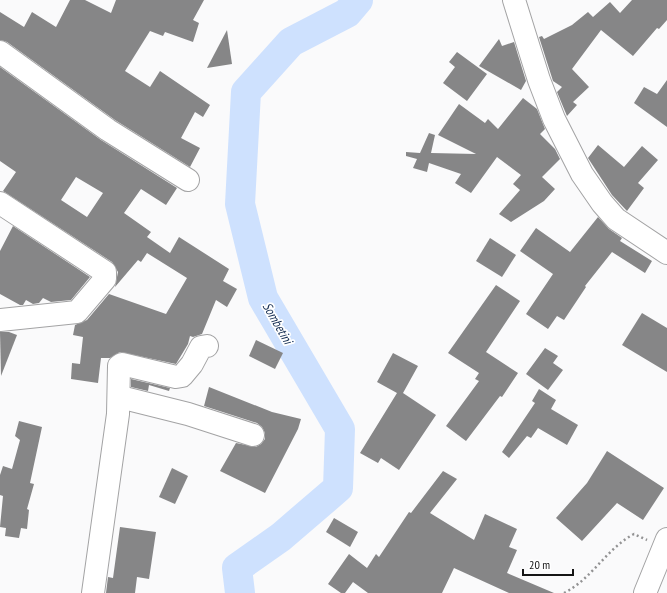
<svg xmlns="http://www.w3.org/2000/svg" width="667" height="593" font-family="'PT Sans Narrow',sans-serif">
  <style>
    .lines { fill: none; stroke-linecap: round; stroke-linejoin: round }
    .river { stroke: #cee1fe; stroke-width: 30 }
    .building { fill: #868687; fill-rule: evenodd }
    .minor-casing { stroke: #a3a3a4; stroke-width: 24 }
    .path { stroke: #929293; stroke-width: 2.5; stroke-dasharray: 2 3; stroke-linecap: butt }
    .minor { stroke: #fff; stroke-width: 22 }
    .labels { text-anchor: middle; stroke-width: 3.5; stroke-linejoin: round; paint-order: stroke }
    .water-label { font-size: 13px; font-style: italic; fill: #142d52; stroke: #fff }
  </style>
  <rect width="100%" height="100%" fill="#fafafb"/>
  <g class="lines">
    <!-- river -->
    <polyline class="river" points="240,593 237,568 281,537 338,488 340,429 263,298 240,204 246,92 291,42 347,13 358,0"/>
  </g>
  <!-- building -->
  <g class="building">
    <polygon points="70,0 85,0 111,13 116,0 204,0 193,20 199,23 193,42 165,32 163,36 150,31 125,71 150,87 160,71 210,105 203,117 195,112 181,138 200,148 190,167 115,120 7,42 0,40 0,12 24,27 32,12 56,27"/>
    <polygon points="632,0 667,0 667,20 659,29 657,28 633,56 601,30 572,69 589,87 573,102 577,105 567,116 557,92 562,87 553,81 539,37 542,36 544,39 572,25 588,12 593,17 610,2 620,13"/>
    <polygon points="227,30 232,64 207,68"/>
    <polygon points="499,39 502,46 514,42 526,81 521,90 479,66"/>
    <polygon points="457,52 487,74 467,101 443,83 455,67 449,62"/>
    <path d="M0 67 101 140 177 188 166 205 141 189 124 213 151 232 147 237 170 253 179 237 229 269 223 281 237 289 227 307 216 300 202 334 193 337 190 336 188 344 176 364 120 352 110 358H101L98 383 71 379 72 363 80 364 83 337 73 335 75 325 87 320 109 294 166 314 187 278 147 253 141 262 138 260 115 287 118 272 112 262 3 191 16 172 0 161ZM76 177 103 193 87 217 61 200Z"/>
    <polygon points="667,80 667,127 634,103 644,87 657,94"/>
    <polygon points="523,98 537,109 545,129 540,134 555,149 560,159 542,177 555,189 544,201 511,222 499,214 520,190 513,184 521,175 497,157 471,193 455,183 461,174 429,163 427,172 413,168 417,159 406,156 406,152 420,153 429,133 435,135 431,153 476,154 438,135 459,104 485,123 488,119 498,129"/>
    <polygon points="598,145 624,167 642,146 658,160 638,183 644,188 627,211 612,195 588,158"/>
    <polygon points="598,217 609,229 622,238 620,241 652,261 645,273 612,252 585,286 586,287 564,320 557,316 548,329 526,314 553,274 520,251 536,228 570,252"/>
    <polygon points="13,226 90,277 71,300 51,302 43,298 39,303 33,304 26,300 23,305 20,305 0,294 0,251"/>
    <polygon points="490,238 516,255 502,277 476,261"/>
    <polygon points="496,285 520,301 486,352 518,373 502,397 500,396 466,441 446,426 479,381 475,379 479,373 448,353"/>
    <polygon points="642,313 667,328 667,372 622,345"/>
    <polygon points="0,332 9,332 17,335 1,376"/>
    <polygon points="256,340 283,353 275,369 249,356"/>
    <polygon points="545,348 558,356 553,363 563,370 548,390 526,374"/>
    <polygon points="393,353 418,366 403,393 436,415 399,470 381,458 378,463 360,453 397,393 377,382"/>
    <polygon points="131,379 170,388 169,391 149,385 148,391 131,387"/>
    <polygon points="209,387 272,412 301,419 298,429 265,493 220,471 236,443 256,447 261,444 265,439 265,433 262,427 257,423 204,406"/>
    <polygon points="539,389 556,400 551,409 578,425 567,445 538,428 531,438 527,436 509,458 502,452 535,403 532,401"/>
    <polygon points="19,421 42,427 30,483 34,484 27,509 29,510 27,529 21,528 19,538 5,536 6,528 0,527 3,496 0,495 0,475 3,466 12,469 20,440 15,436"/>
    <polygon points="607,451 664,488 643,520 617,503 582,541 556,518 587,483"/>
    <polygon points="172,468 188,476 175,504 159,497"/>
    <polygon points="443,471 457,479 430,513 474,540 485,514 517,529 509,547 517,550 507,573 554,593 509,593 454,568 442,593 368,593 353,582 345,593 341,593 328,584 349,554 367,568 376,554 379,557 409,512 411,513"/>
    <polygon points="334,518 358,532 350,547 326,532"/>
    <polygon points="120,527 156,532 149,579 137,577 135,593 106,593 108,577 113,578"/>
  </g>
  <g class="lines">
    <defs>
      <g id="minor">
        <polyline points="514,0 539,80 554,119 582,174 602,203 616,219 667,253"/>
        <polyline points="0,52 108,130 188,180"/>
        <polyline points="0,203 105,272 105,279 77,312 0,320"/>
        <polyline points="120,397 188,414 253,435"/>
        <polyline points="93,593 118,414 119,366 122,364 176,377 182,376 192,364 201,347 207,346"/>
        <polyline points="645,593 667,539"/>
      </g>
    </defs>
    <!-- minor casing -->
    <use href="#minor" class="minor-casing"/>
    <!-- path -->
    <path class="path" d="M564 593C592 579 607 548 634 534L647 540"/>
    <!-- minor -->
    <use href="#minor" class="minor"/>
  </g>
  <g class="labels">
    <!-- water labels -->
    <g class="water-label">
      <text transform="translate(278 323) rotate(60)" y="5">Sombetini</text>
    </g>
  </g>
  <!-- scale -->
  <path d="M523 569v6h50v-6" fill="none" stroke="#151515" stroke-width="2"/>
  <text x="529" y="569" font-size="12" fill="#151515" stroke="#ffffff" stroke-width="3" paint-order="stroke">20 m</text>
</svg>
